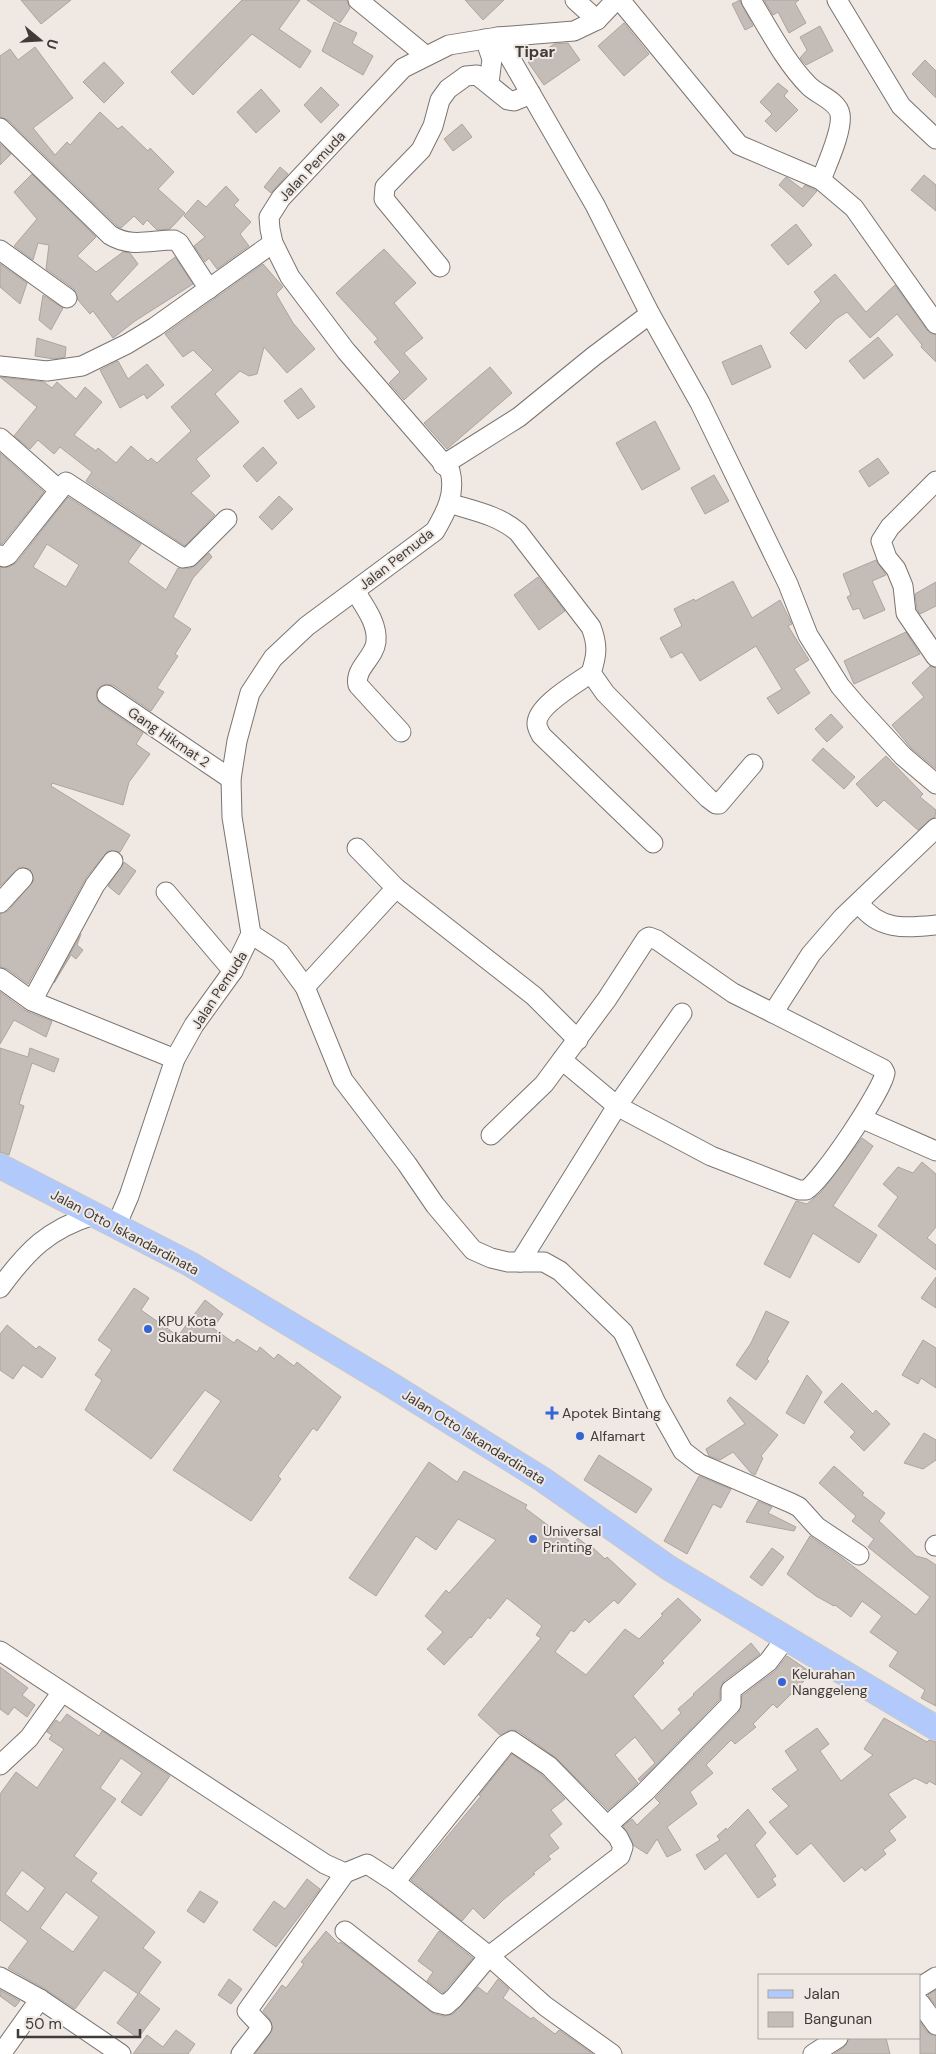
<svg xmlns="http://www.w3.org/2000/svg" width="936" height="2054" font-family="'DM Sans',sans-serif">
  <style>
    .building { fill: #c4bcb7; stroke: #aca49f; fill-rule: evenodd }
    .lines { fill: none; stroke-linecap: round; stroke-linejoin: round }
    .minor-casing { stroke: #7b7470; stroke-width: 21 }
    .major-casing { stroke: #c9c8c8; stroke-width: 26 }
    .minor { stroke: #fff; stroke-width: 19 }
    .major { stroke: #b2cafb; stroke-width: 24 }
    .poi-dot { fill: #3564d4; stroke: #f0e8e3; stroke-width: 2 }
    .labels { text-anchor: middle; stroke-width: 4; stroke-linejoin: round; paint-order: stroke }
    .street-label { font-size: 14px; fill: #3e3b39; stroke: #f0e8e3 }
    .poi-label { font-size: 14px; fill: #3e3b39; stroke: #f0e8e3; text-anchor: start }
    .quarter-label { font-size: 16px; font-weight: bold; fill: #3e3b39; stroke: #f0e8e3 }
  </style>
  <rect width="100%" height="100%" fill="#f0e8e3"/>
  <!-- building -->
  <g class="building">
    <polygon points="21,0 71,0 41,24"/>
    <polygon points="242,0 300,0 279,29 311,51 300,68 252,34 193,95 171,72"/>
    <polygon points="307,0 347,0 350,8 340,23"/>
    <polygon points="465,0 504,0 483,20"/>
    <polygon points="740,0 753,26 745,30 732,4"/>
    <polygon points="764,0 799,0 795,3 806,23 789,33 778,12 773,15"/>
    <polygon points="334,22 357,33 352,43 373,56 363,75 322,51"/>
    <polygon points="624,23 649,54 624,76 598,46"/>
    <polygon points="820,26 833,51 806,65 800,58 807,50 800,37"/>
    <polygon points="568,43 580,60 544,85 528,62 554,44"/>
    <polygon points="35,47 73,98 33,128 55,155 67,142 70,145 100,112 118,129 122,126 148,151 150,148 174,172 158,189 185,213 170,229 157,230 147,220 143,225 134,216 121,228 117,226 8,120 0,117 0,56 10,49 18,60"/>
    <polygon points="925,60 936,71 936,98 912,74"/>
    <polygon points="104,62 124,83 104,103 83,82"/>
    <polygon points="778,83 788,91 784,96 798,110 776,132 765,121 772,114 760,102"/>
    <polygon points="321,87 339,105 321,123 304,105"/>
    <polygon points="261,89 280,111 256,133 237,112"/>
    <polygon points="462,124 472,137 453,151 444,139"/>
    <polygon points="0,144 11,154 0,165"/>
    <polygon points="280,167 288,174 271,193 264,187"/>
    <polygon points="32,174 96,237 77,256 96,272 123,252 130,253 138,264 110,294 117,302 175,257 193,284 135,321 113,338 93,311 90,314 78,300 74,289 46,269 49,245 38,243 33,260 14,246 37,219 14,192"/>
    <polygon points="924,175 936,185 936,211 911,190"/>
    <polygon points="786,177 802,189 805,185 817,191 803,207 779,185"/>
    <polygon points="226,186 239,200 234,205 251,222 240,234 249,246 217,269 209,258 205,262 194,246 205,237 184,216 198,200 206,207"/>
    <polygon points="796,224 812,245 788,265 771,245"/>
    <polygon points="384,249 416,283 394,303 423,338 404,353 427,379 404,400 389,383 400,372 374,342 378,339 336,293"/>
    <polygon points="0,264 27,283 20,304 0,287"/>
    <polygon points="263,264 283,287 276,294 293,323 315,349 287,373 264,347 257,374 249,376 240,371 215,394 239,422 196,459 210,476 191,493 215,515 185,546 86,481 92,472 60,447 54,454 38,440 30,449 14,436 37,407 0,377 44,382 52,388 57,382 76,399 85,387 102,402 74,435 96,451 98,448 116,463 131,446 148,461 151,458 157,463 191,431 171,407 213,370 193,350 183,357 165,334"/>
    <polygon points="835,274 866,312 895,285 927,330 936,335 936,362 921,347 922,345 897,314 870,338 847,312 836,319 806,349 790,333 821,301 814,292"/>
    <polygon points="43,295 63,308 51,330 39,320"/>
    <polygon points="878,337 893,355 864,379 849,361"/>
    <polygon points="37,338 66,347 65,357 54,359 35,356"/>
    <polygon points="761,345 771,367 732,385 722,362"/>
    <polygon points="118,361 128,379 147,364 164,385 147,399 144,394 120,408 100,370"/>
    <polygon points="490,367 512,393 447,449 424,423"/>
    <polygon points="301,388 315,407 298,419 284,401"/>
    <polygon points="655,421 680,469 642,490 616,443"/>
    <polygon points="263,447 277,463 257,482 243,466"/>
    <polygon points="0,453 44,492 2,544 0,544"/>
    <polygon points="878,458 889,473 869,487 859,471"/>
    <polygon points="714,475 729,501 705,514 691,488"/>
    <polygon points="279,496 293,509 272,530 259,517"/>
    <path d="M68 497 141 544 128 562 166 590 178 568H191L209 553 212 557 193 578 173 617 191 629 175 654 178 656 157 688 164 692 151 711 113 685H103L97 689V699L100 704 143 733 136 744 150 754 129 782 123 805 52 783 51 786 130 835 120 852 108 851 86 878 28 984 7 969 0 967V914L8 911 34 880 30 869 20 867 0 886V567H9L17 562ZM47 544 79 565 66 587 33 567Z"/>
    <polygon points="876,560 886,575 872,581 885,610 864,619 859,608 853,610 847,597 851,595 843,574"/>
    <polygon points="538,577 565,611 539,630 514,595"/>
    <polygon points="733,581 752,618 780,600 792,624 788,626 809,660 794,669 810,693 778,714 767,698 782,689 756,646 700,681 682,652 671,658 660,638 682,626 674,609 694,599 695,601"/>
    <polygon points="936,582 936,606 920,614 917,609 915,594"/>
    <polygon points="906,632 920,654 854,684 844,661"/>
    <polygon points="930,666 936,668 936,769 911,748 892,725 924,697 912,683"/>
    <polygon points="831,714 843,727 827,742 815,729"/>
    <polygon points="823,748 855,777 844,789 812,760"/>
    <polygon points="886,756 923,794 920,797 936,810 935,817 918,830 884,800 877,807 856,784"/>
    <polygon points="124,862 136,871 119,895 108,886"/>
    <polygon points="81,934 77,945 83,950 76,959 71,955 54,983"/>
    <polygon points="0,992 26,1011 52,1021 46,1037 14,1020 0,1044"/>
    <polygon points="0,1048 28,1057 30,1048 59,1059 54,1072 32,1063 19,1104 24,1106 9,1155 0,1152"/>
    <polygon points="862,1138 873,1146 833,1206 877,1235 859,1263 813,1233 790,1278 764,1264 796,1201 807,1204 821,1192"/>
    <polygon points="922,1162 936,1174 936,1227 927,1238 936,1245 936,1270 878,1226 898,1197 883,1184 898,1167 913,1173"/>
    <polygon points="936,1277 936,1308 921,1298"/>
    <polygon points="134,1288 149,1298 141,1310 178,1336 205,1300 223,1314 213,1328 234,1343 237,1339 257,1352 260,1347 274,1359 278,1354 294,1366 297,1362 341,1397 317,1431 313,1428 278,1476 281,1479 251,1521 173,1470 221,1401 205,1390 151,1459 85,1410 102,1380 95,1375 112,1350 98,1340"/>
    <polygon points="766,1311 789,1322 767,1359 769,1361 756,1380 736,1365 751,1343"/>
    <polygon points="7,1325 36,1349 39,1346 56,1358 42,1378 23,1365 13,1379 0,1370 0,1334"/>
    <polygon points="923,1340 936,1348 936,1388 921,1378 918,1384 902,1375"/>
    <polygon points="807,1375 822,1392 804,1424 786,1413"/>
    <polygon points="842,1383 873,1414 876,1410 890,1424 864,1451 850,1437 855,1432 824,1402"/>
    <polygon points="730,1397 778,1435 761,1456 763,1458 755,1475 751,1473 733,1452 720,1460 709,1456 706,1449 745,1424 727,1401"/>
    <polygon points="924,1433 936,1440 936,1460 923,1469 904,1463"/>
    <polygon points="599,1455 652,1489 636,1513 584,1480"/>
    <polygon points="429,1462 457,1482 464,1471 527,1505 525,1508 573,1544 578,1538 589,1547 590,1545 605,1559 607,1557 636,1584 618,1604 614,1600 589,1623 585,1619 574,1632 571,1630 555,1652 586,1675 625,1629 639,1639 663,1615 661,1614 678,1598 701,1620 662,1661 664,1663 633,1696 662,1731 681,1713 678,1709 694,1695 693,1694 751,1643 760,1654 724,1681 720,1690 720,1699 640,1781 638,1779 655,1763 635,1737 615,1755 638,1783 608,1810 555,1757 518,1731 512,1730 500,1735 478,1715 541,1638 536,1635 542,1626 507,1598 490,1619 488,1617 471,1638 470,1637 444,1665 427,1649 443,1632 425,1616 446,1590 449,1593 496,1540 458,1519 436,1550 416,1536 376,1596 349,1578"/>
    <polygon points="834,1466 864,1493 862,1495 885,1513 879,1521 916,1556 927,1559 936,1565 936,1706 921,1698 925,1690 889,1666 898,1652 870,1632 882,1616 862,1601 851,1617 835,1605 834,1606 816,1596 787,1574 810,1536 841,1557 916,1615 930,1597 868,1547 874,1539 852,1521 856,1516 819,1483"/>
    <polygon points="699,1476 731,1489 721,1508 713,1504 687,1554 664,1541"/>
    <polygon points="758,1501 772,1507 768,1513 796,1527 794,1531 746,1522"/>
    <polygon points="772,1548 784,1557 762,1586 750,1577"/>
    <polygon points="787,1656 812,1673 777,1708 773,1704 753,1724 756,1727 735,1744 731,1740 706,1765 713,1773 690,1792 697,1804 667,1827 681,1850 667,1857 657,1839 647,1854 633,1845 623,1826 632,1819 637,1825 660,1803 655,1798 739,1712 742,1696 775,1671"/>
    <polygon points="0,1667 28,1688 22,1695 35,1705 27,1717 14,1707 8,1715 0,1709"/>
    <path d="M67 1714 99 1736 102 1731 170 1776 141 1816 121 1802 142 1773 121 1758 100 1788 116 1799 74 1856 97 1873 91 1881 155 1932 143 1948 161 1962 139 1993 160 2009 138 2038 117 2023 138 1994 104 1970 75 2009 45 1989 8 1968 28 1941 0 1920V1794L16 1772 37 1788 64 1749 49 1739 52 1735 47 1732 56 1720 60 1723ZM22 1870 45 1888 28 1912 5 1894ZM66 1892 99 1917 73 1952 40 1928Z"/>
    <polygon points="884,1718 927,1742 929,1740 936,1742 936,1785 929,1781 927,1784 915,1778 888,1794 906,1817 889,1831 896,1840 883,1850 886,1854 865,1871 862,1867 844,1882 811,1843 797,1855 769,1822 789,1806 772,1789 798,1770 785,1751 817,1728 829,1744 820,1751 841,1781 873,1755 864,1749"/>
    <polygon points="512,1754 542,1775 565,1799 551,1810 562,1824 549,1835 559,1848 548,1856 551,1859 533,1873 535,1874 503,1900 484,1919 473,1908 462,1921 411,1880 481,1796 479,1795"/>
    <polygon points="748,1809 766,1833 755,1845 776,1876 772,1879 776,1885 758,1898 726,1853 705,1870 696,1855 720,1840 717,1836 726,1828 727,1830"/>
    <polygon points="307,1879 320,1889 276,1947 253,1930 274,1901 285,1909"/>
    <polygon points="200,1891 218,1902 204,1923 187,1911"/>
    <polygon points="326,1931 339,1944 340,1942 345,1945 434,2014 444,2016 453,2014 478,1987 487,1994 498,1979 509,1989 503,1998 531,2019 533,2017 555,2034 559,2030 593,2054 255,2054 273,2029 270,2020 263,2011 282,1985 286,1988 304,1964 301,1962"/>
    <polygon points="439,1931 473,1958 443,1993 427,1981 433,1972 418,1961"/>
    <polygon points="229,1979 242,1989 231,2004 218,1995"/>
    <polygon points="0,1990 20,2001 15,2007 0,1996"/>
    <polygon points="936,1990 936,2006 928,1995"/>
    <polygon points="920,2022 927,2032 936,2036 936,2054 920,2054"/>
    <polygon points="176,2030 195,2044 188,2054 133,2054 147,2035 163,2047"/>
    <polygon points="849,2038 886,2038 890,2054 834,2054 844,2047"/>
  </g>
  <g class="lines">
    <defs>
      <g id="minor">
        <polyline points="358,0 425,55"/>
        <polyline points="575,0 597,20"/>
        <polyline points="620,0 739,145 821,180 854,208 936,324"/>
        <path d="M751 0C768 28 786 63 809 86 818 95 838 101 840 114 843 130 827 164 821 180"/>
        <polyline points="837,0 901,106 936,139"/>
        <polyline points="498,37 595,205 650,314 700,403 788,584 808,635 840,686 857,706 903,756 936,784"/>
        <polyline points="485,39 492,59 489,83"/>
        <path d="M0 128 110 235C131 248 150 240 174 240L179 243 209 289"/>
        <polyline points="0,250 67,298"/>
        <polyline points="440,267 384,199 385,187 421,150 433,126 440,100 448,89 466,76 477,75 508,100 514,101 531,94"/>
        <polyline points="0,366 47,371 82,366 127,344 155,327 273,243"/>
        <polyline points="0,438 58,489"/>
        <polyline points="443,465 519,417 594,356 650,314"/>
        <polyline points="936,481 890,527 881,541 887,558 896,569 903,586 906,613 936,657"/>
        <path d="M449 503C474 511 498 515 518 532L591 627C598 645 597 655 591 673L605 693 708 798 716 804H719L753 764"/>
        <polyline points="0,555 4,557 8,555 66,482 183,558 189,557 227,519"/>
        <path d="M355 591C364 606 378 623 376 642 374 658 354 669 358 685L401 732"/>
        <path d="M591 673C577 683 536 706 537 724 537 728 540 732 541 735L653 843"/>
        <polyline points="107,695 231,779"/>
        <polyline points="357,848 396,888 534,996 578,1040"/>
        <polyline points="166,892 233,971"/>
        <polyline points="0,903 23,878"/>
        <path d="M859 903C879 931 905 928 936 925"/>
        <polyline points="251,934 280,953 305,987 343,1080 407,1164 435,1205 473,1250 491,1258 508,1262 544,1262 560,1271 623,1332 656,1403 683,1451 700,1464 791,1503 799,1507 817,1527 859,1555"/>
        <polyline points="0,978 32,1001 175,1059"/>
        <polyline points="305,987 396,888"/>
        <polyline points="32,1001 95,885 113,861"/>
        <path d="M562 1060 617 1106 711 1156 799 1190H806C821 1182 882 1091 885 1073L883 1069 773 1013"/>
        <polyline points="863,1119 936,1151"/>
        <polyline points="491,1135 544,1084 607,999 646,939 649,937 657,940 733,993 773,1013 811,954 843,917 936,828"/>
        <path d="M116 1226 129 1196 175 1059 194 1025 233 971 251 934 232 817 231 779 237 741 250 693 273 658 307 626 435 531C446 512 456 494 450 471L346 351 290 277 273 243 270 229 269 217 281 198 403 68 449 45 498 37 574 31 597 20 616 0"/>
        <polyline points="520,1262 617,1106 682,1013"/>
        <path d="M0 1288C27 1251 48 1229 94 1215"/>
        <polyline points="935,1546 936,1545"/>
        <polyline points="0,1651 325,1864 345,1873 367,1864 395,1882 489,1956 545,2006 612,2054"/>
        <polyline points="0,1765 29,1738 62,1692"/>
        <polyline points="607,1826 645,1792 731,1704 731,1690 768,1662 786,1638"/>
        <polyline points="345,1931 437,2003 446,2005 454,1998 489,1956 620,1856 623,1847 618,1837 549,1766 512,1741 505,1745 395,1882"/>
        <polyline points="0,1977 40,1999 121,2054"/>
        <polyline points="920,1987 936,1977"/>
        <polyline points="920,2003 936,2025"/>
        <polyline points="1,2054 40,1999"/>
        <polyline points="241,2054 262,2027 247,2011 345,1873"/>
        <polyline points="813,2054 838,2038"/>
      </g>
      <polyline id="major" points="0,1166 190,1264 388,1383 542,1479 669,1568 936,1728"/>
    </defs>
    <!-- minor casing -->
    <use href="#minor" class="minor-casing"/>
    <!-- major casing -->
    <use href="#major" class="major-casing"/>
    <!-- minor -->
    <use href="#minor" class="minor"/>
    <!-- major -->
    <use href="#major" class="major"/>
  </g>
  <!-- markers -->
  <g class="poi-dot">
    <circle cx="148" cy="1329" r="5"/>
    <path d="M549.5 1405.5h5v5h5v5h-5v5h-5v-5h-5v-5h5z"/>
    <circle cx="580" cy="1436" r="5"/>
    <circle cx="533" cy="1539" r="5"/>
    <circle cx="782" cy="1682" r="5"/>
  </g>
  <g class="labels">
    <!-- street labels -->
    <g class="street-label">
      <text transform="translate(312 166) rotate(-47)" y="5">Jalan Pemuda</text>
      <text transform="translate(396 559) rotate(-38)" y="5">Jalan Pemuda</text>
      <text transform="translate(169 737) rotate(34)" y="5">Gang Hikmat 2</text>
      <text transform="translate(219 990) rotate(-57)" y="5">Jalan Pemuda</text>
      <text transform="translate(125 1232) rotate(28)" y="5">Jalan Otto Iskandardinata</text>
      <text transform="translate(474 1437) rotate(32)" y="5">Jalan Otto Iskandardinata</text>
    </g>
    <!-- poi labels -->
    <g class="poi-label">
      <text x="158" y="1326">KPU Kota<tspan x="158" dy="16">Sukabumi</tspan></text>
      <text x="562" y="1418">Apotek Bintang</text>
      <text x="590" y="1441">Alfamart</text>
      <text x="543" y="1536">Universal<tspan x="543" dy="16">Printing</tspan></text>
      <text x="792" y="1679">Kelurahan<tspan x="792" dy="16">Nanggeleng</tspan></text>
    </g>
    <!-- quarter labels -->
    <g class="quarter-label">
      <text x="535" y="57">Tipar</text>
    </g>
  </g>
  <!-- legend -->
  <rect x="758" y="1974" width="162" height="65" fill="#f0e8e3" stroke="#a9a39f"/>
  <rect x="768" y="1990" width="25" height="8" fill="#b2cafb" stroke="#a9a39f"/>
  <text x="804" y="1999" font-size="15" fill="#3e3b39">Jalan</text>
  <rect x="768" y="2012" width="25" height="15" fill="#c4bcb7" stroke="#a9a39f"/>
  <text x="804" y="2024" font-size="15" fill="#3e3b39">Bangunan</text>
  <!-- north arrow -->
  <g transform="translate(40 40) rotate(108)" stroke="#f0e8e3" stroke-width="4" paint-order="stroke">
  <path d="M0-4L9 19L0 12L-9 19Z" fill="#3e3b39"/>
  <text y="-8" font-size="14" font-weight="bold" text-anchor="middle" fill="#3e3b39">U</text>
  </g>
  <!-- scale -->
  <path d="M18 2029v8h122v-8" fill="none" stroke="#3e3b39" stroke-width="2.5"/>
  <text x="25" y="2029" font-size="15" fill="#3e3b39" stroke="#f0e8e3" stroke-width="4" paint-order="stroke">50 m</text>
</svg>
